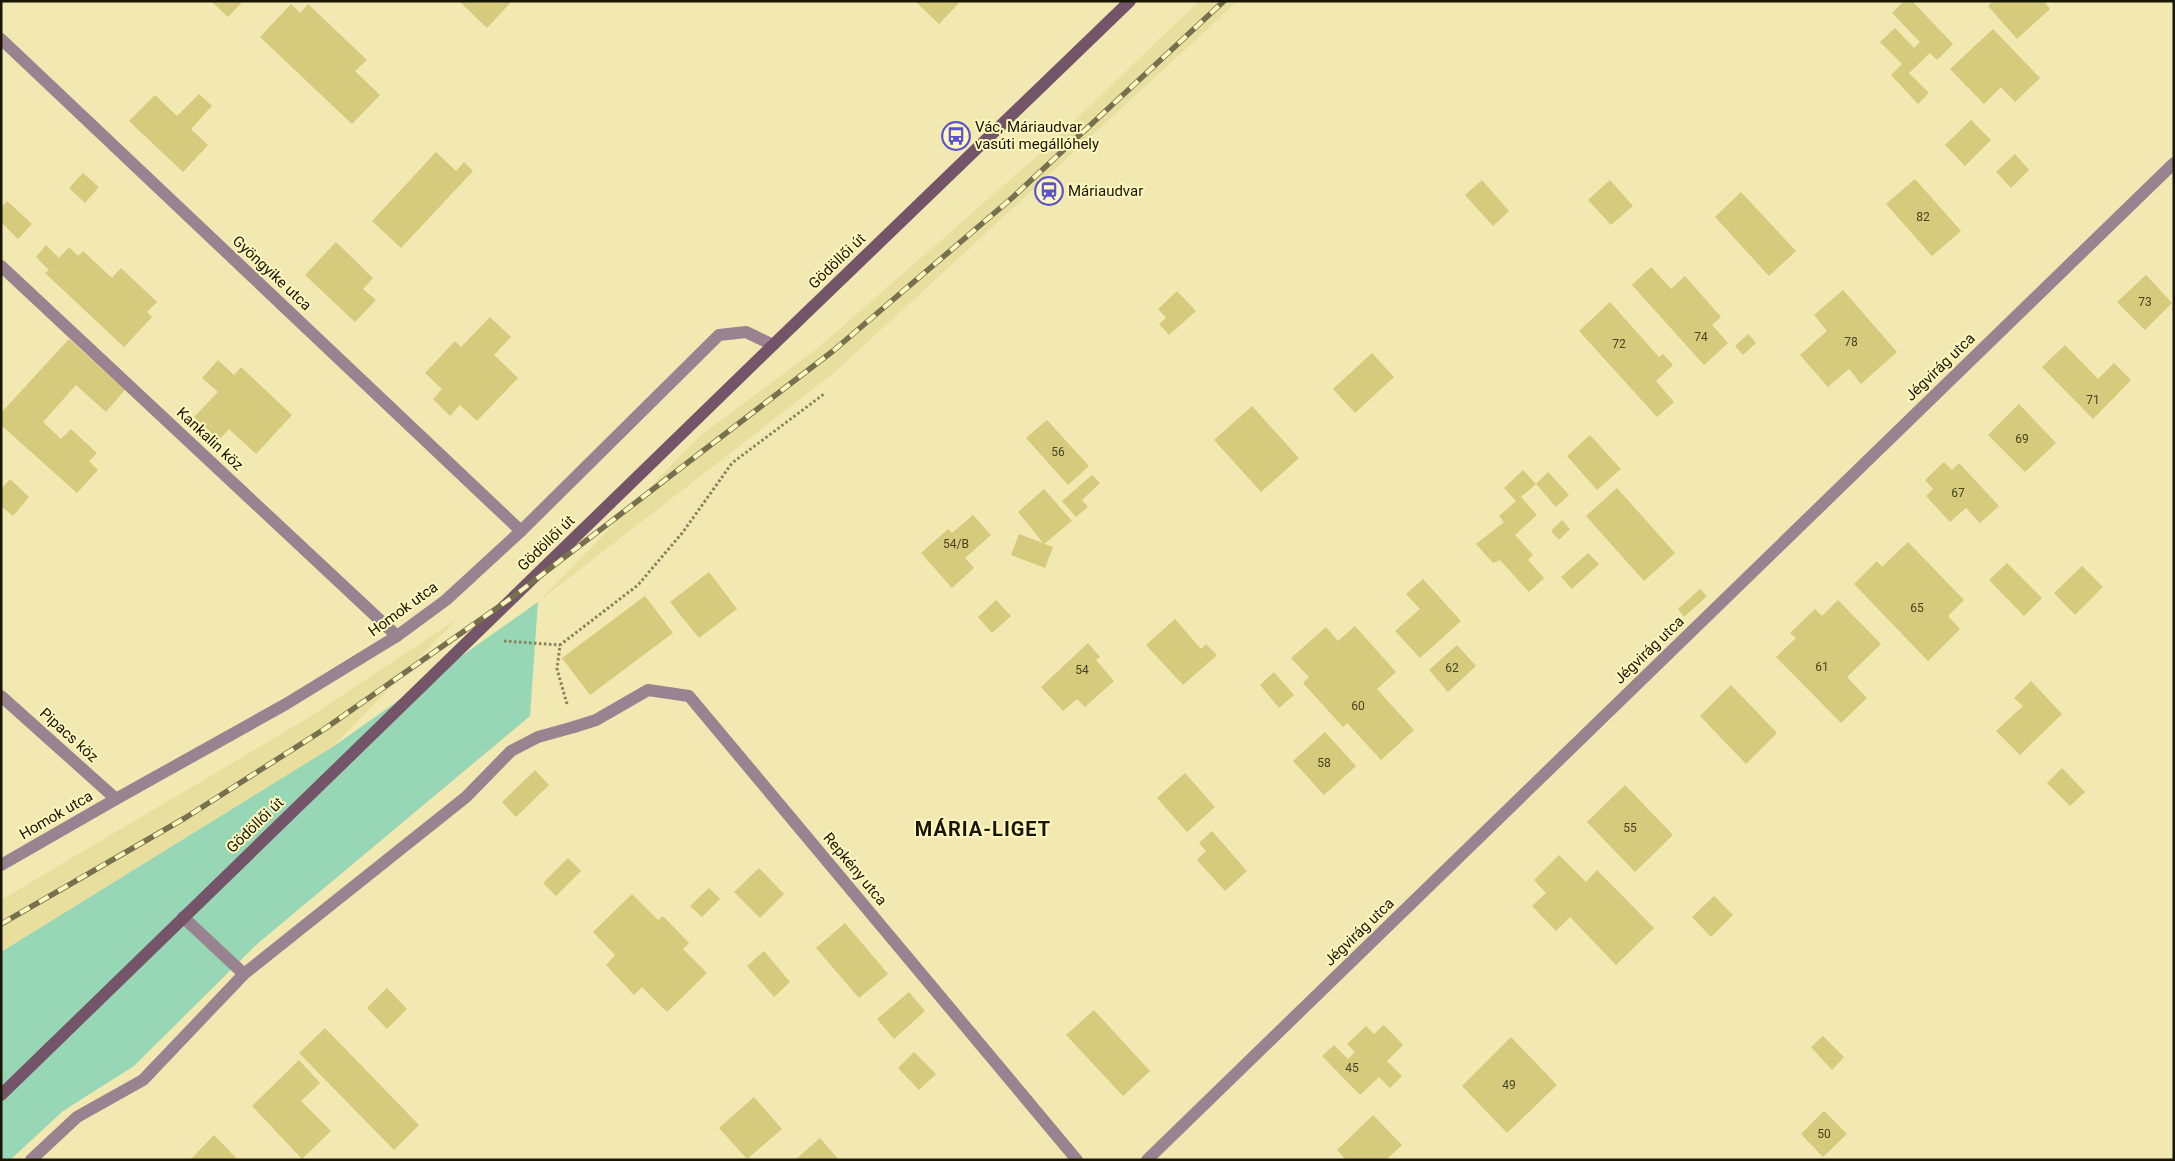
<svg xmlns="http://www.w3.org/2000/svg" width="2175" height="1161" font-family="Roboto,sans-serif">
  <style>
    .built { fill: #e8df9f }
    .green { fill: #97d7b6 }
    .building { fill: #d6ca7c }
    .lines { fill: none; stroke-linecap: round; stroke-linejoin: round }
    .path { stroke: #87815c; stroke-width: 3; stroke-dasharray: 2.5 2.5; stroke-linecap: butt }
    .service { stroke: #998391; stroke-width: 12 }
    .minor { stroke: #998391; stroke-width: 12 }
    .secondary { stroke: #735468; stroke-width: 12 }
    .rail-casing { stroke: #75704d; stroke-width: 5.5 }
    .rail { stroke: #fff7be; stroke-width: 4; stroke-dasharray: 11; stroke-linecap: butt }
    .labels { text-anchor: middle; stroke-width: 4; stroke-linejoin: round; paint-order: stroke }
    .number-label { font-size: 12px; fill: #484220 }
    .poi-label { font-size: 15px; fill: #181502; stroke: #fff7be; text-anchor: start }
    .street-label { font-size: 15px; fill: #181502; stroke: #fff7be }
    .district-label { font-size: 20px; font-weight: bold; letter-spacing: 1px; fill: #181502; stroke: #fff7be }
  </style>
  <rect width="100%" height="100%" fill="#f1e9b1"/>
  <!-- built -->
  <g class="built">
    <polygon points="1199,1 1238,1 835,372 538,602 701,435 818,348 1045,149"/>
    <polygon points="457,619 334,746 1,952 1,900 308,718"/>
  </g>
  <!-- green -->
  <polygon class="green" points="538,602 530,716 256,945 134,1066 63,1111 10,1160 1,1160 1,952 334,746"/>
  <!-- building -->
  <g class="building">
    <polygon points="211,1 243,1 228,17"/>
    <polygon points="459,1 512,1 487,28"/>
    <polygon points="915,1 957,1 959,3 939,24"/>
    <polygon points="1904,1 1912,1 1953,44 1937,60 1930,53 1909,73 1929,93 1918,104 1891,75 1902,64 1880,42 1895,28 1914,48 1920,42 1892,13"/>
    <polygon points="1993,1 2044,1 2050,9 2017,39 1988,6"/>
    <polygon points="291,4 300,13 308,4 367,60 355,71 380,95 352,124 260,37"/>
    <polygon points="1993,29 2040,78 2015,102 2001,87 1984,104 1950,69"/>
    <polygon points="199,94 212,106 191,129 208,145 183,172 129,121 155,95 177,116"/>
    <polygon points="1971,120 1991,140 1965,166 1945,145"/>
    <polygon points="436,152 456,171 464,162 473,171 401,248 372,221"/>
    <polygon points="2015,154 2029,170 2011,188 1996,172"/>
    <polygon points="83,173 99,187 85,203 69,188"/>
    <polygon points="1915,179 1961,231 1932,256 1886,204"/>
    <polygon points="1482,180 1509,211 1493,226 1465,195"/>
    <polygon points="1610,180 1633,206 1611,225 1588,200"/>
    <polygon points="1741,192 1796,251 1769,276 1715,217"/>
    <polygon points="7,201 32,224 18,239 1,222 1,208"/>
    <polygon points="336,242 373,278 363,289 376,300 355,322 305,275"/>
    <polygon points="46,245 59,258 69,247 78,256 83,251 112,278 121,268 157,302 147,312 152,317 124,347 45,273 49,270 36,257"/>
    <polygon points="1651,267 1671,289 1685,276 1721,317 1712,325 1728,343 1704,365 1632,285"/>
    <polygon points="2146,275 2172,303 2145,330 2117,302"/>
    <polygon points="1843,290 1897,352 1861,384 1849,369 1828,387 1800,355 1827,331 1814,315"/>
    <polygon points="1177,291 1196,311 1169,335 1159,324 1166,318 1158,309"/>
    <polygon points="1610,302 1659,357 1663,354 1673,365 1656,381 1674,402 1657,417 1579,331"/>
    <polygon points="490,317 511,337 494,355 518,378 477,421 460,405 450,416 433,399 442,389 425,373 455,341 461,347"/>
    <polygon points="1748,334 1756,343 1743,355 1735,346"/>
    <polygon points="69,339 125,390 106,412 76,385 43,422 61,439 71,429 97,453 89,461 98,470 77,493 1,425 1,413"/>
    <polygon points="2065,345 2098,379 2114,363 2131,380 2093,419 2042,367"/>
    <polygon points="1372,353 1394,377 1355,413 1333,389"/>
    <polygon points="218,360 234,375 241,367 292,415 256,454 229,429 219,440 194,417 218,392 202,378"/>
    <polygon points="2019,404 2056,443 2025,472 1988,435"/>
    <polygon points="1252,406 1299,458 1261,492 1214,440"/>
    <polygon points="1047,420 1089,466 1068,485 1026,438"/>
    <polygon points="1590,435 1621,469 1597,490 1567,456"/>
    <polygon points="1944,462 1952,470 1959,463 1999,506 1980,523 1966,508 1950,522 1926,496 1933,489 1925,480"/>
    <polygon points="1523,470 1536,484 1521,497 1537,515 1515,535 1533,555 1528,560 1544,578 1529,592 1500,560 1493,563 1476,544 1504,522 1499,516 1516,501 1504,488"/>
    <polygon points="1548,472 1569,495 1556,507 1536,484"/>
    <polygon points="1092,475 1100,483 1082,500 1088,507 1076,517 1062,501"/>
    <polygon points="10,479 29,497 13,516 1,506 1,489"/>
    <polygon points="1617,488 1675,553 1644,581 1586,516"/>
    <polygon points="1044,489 1072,521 1044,544 1018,512"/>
    <polygon points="973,515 991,535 965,558 974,568 952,588 921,553 948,529 952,533"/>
    <polygon points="1562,520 1570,529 1559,540 1551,531"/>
    <polygon points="1019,534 1053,547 1045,568 1011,555"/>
    <polygon points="1908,542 1964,600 1948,616 1960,629 1928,661 1854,584 1877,561 1882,567"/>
    <polygon points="1588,553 1599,564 1572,589 1561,577"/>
    <polygon points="2007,563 2042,598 2024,616 1989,580"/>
    <polygon points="2082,566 2103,587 2075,615 2054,593"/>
    <polygon points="709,572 737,609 699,638 670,602"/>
    <polygon points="1423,579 1461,621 1420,658 1395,631 1420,609 1406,594"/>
    <polygon points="1700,589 1707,596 1684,617 1678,609"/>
    <polygon points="645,596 673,633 590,695 562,658"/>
    <polygon points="996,600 1011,616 992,633 978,617"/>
    <polygon points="1838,600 1881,644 1847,677 1867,698 1841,723 1776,657 1796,638 1790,633 1815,609 1822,616"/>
    <polygon points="1175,619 1201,649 1206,644 1217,655 1183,685 1146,645"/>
    <polygon points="1355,626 1396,672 1377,689 1414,730 1381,760 1347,723 1343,727 1303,683 1309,677 1291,658 1326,627 1338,641"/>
    <polygon points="1088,643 1100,657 1096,660 1114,681 1085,707 1077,699 1063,711 1041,687"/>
    <polygon points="1457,645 1476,666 1448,692 1429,670"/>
    <polygon points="1274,672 1294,695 1279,708 1260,685"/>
    <polygon points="2031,681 2062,714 2020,755 1996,731 2023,706 2014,698"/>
    <polygon points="1731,685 1777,733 1746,764 1700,716"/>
    <polygon points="1325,732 1356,766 1324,795 1293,761"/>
    <polygon points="2062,768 2085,792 2070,806 2047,783"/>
    <polygon points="535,770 549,785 516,817 502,802"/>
    <polygon points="1185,773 1215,807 1187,832 1157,798"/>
    <polygon points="1625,785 1673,835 1635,872 1587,822"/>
    <polygon points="1212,831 1247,871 1225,891 1197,860 1206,851 1199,843"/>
    <polygon points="1559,855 1586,882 1597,870 1654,928 1616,965 1570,917 1556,931 1532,906 1546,893 1534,880"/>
    <polygon points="568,858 581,871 556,896 543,883"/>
    <polygon points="759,868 784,894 760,918 734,892"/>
    <polygon points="709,888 720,899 702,917 690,906"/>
    <polygon points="632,894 658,920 663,916 689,943 683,949 707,973 667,1012 642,987 634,995 606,965 615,955 593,932"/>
    <polygon points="1714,896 1733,915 1711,937 1692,917"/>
    <polygon points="845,923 888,974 859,998 816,948"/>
    <polygon points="764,951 790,982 774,997 747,966"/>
    <polygon points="387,988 407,1009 387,1029 367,1008"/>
    <polygon points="909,992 925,1011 894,1039 877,1019"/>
    <polygon points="1094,1010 1150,1071 1123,1096 1066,1035"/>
    <polygon points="1384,1025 1403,1045 1387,1061 1402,1076 1390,1088 1379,1077 1360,1095 1322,1056 1334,1045 1348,1059 1355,1052 1347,1044 1366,1026 1374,1034"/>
    <polygon points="325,1028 419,1125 394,1150 299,1053"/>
    <polygon points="1823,1036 1844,1057 1832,1070 1811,1047"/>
    <polygon points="1511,1037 1557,1085 1507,1133 1462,1086"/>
    <polygon points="914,1052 936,1074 919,1090 898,1068"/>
    <polygon points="299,1060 320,1083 301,1101 331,1131 302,1159 252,1106"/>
    <polygon points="754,1097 782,1129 747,1159 719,1128"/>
    <polygon points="1824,1111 1847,1134 1823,1157 1801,1134"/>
    <polygon points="1373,1115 1402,1145 1386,1160 1346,1160 1337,1150"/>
    <polygon points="214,1135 238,1160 190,1160"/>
    <polygon points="820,1138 839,1160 795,1160"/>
  </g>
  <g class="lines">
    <!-- path -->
    <g class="path">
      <polyline points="504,641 560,645"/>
      <polyline points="567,704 557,669 560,645 638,585 683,532 732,463 824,394"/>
    </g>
    <!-- service -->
    <g class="service">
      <polyline points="183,917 244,974"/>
      <polyline points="31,1160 77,1117 143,1080 244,974 466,797 511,751 538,737 574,727"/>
    </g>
    <!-- minor -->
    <g class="minor">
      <polyline points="1,39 521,531"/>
      <polyline points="1,266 397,636"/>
      <polyline points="1,696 116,799"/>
      <polyline points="574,727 596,720 648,690 689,696 1077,1160"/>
      <polyline points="1,865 116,799 286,704 397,636 446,600 521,531 719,335 746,332 773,345"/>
      <polyline points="1147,1160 2174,163"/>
    </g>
    <!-- secondary -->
    <polyline class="secondary" points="1,1095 773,345 1130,1"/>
    <defs>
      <polyline id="rail" points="1,924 185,818 323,730 514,596 833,351 1012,198 1224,1"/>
    </defs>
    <!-- rail casing -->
    <use href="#rail" class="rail-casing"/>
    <!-- rail -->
    <use href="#rail" class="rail"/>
  </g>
  <!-- icons -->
  <defs>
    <symbol id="bus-ring" viewBox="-11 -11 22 22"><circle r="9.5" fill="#fff7be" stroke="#5b53cc" stroke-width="1.5"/><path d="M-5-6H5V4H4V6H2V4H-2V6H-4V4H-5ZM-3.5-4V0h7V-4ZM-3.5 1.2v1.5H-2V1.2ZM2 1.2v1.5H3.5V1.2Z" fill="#5b53cc"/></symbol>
    <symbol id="station-ring" viewBox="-11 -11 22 22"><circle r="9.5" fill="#fff7be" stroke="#5b53cc" stroke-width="1.5"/><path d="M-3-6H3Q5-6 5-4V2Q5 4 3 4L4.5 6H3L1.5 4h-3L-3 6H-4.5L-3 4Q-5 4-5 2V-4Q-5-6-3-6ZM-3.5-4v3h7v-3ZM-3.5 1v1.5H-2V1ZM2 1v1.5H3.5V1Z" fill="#5b53cc"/></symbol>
  </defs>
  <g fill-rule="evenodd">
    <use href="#bus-ring" x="940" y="120" width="32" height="32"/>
    <use href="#station-ring" x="1033" y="175" width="32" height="32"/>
  </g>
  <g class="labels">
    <!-- number labels -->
    <g class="number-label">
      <text x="1923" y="221">82</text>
      <text x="2145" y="306">73</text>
      <text x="1701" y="341">74</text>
      <text x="1851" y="346">78</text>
      <text x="1619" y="348">72</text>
      <text x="2093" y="404">71</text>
      <text x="2022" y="443">69</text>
      <text x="1058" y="456">56</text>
      <text x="1958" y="497">67</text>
      <text x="956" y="548">54/B</text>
      <text x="1917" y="612">65</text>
      <text x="1822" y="671">61</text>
      <text x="1452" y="672">62</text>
      <text x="1082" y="674">54</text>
      <text x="1358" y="710">60</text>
      <text x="1324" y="767">58</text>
      <text x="1630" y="832">55</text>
      <text x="1352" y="1072">45</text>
      <text x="1509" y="1089">49</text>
      <text x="1824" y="1138">50</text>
    </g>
    <!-- poi labels -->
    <g class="poi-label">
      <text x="975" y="132">Vác, Máriaudvar<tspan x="975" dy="17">vasúti megállóhely</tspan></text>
      <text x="1068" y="196">Máriaudvar</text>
    </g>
    <!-- street labels -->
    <g class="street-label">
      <text transform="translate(837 261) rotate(-44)" y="5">Gödöllői út</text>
      <text transform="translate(272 273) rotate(43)" y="5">Gyöngyike utca</text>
      <text transform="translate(1940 367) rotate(-44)" y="5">Jégvirág utca</text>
      <text transform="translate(210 439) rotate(43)" y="5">Kankalin köz</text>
      <text transform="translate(546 543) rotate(-44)" y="5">Gödöllői út</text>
      <text transform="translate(403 609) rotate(-36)" y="5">Homok utca</text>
      <text transform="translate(1649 650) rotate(-44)" y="5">Jégvirág utca</text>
      <text transform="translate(69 735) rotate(42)" y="5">Pipacs köz</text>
      <text transform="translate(56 815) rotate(-30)" y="5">Homok utca</text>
      <text transform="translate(255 825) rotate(-44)" y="5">Gödöllői út</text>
      <text transform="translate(855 869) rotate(50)" y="5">Repkény utca</text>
      <text transform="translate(1359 932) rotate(-44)" y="5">Jégvirág utca</text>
    </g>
    <!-- district labels -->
    <g class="district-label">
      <text x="983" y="836">MÁRIA-LIGET</text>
    </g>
  </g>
  <!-- border -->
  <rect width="2175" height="1161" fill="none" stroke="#181502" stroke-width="5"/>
</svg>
